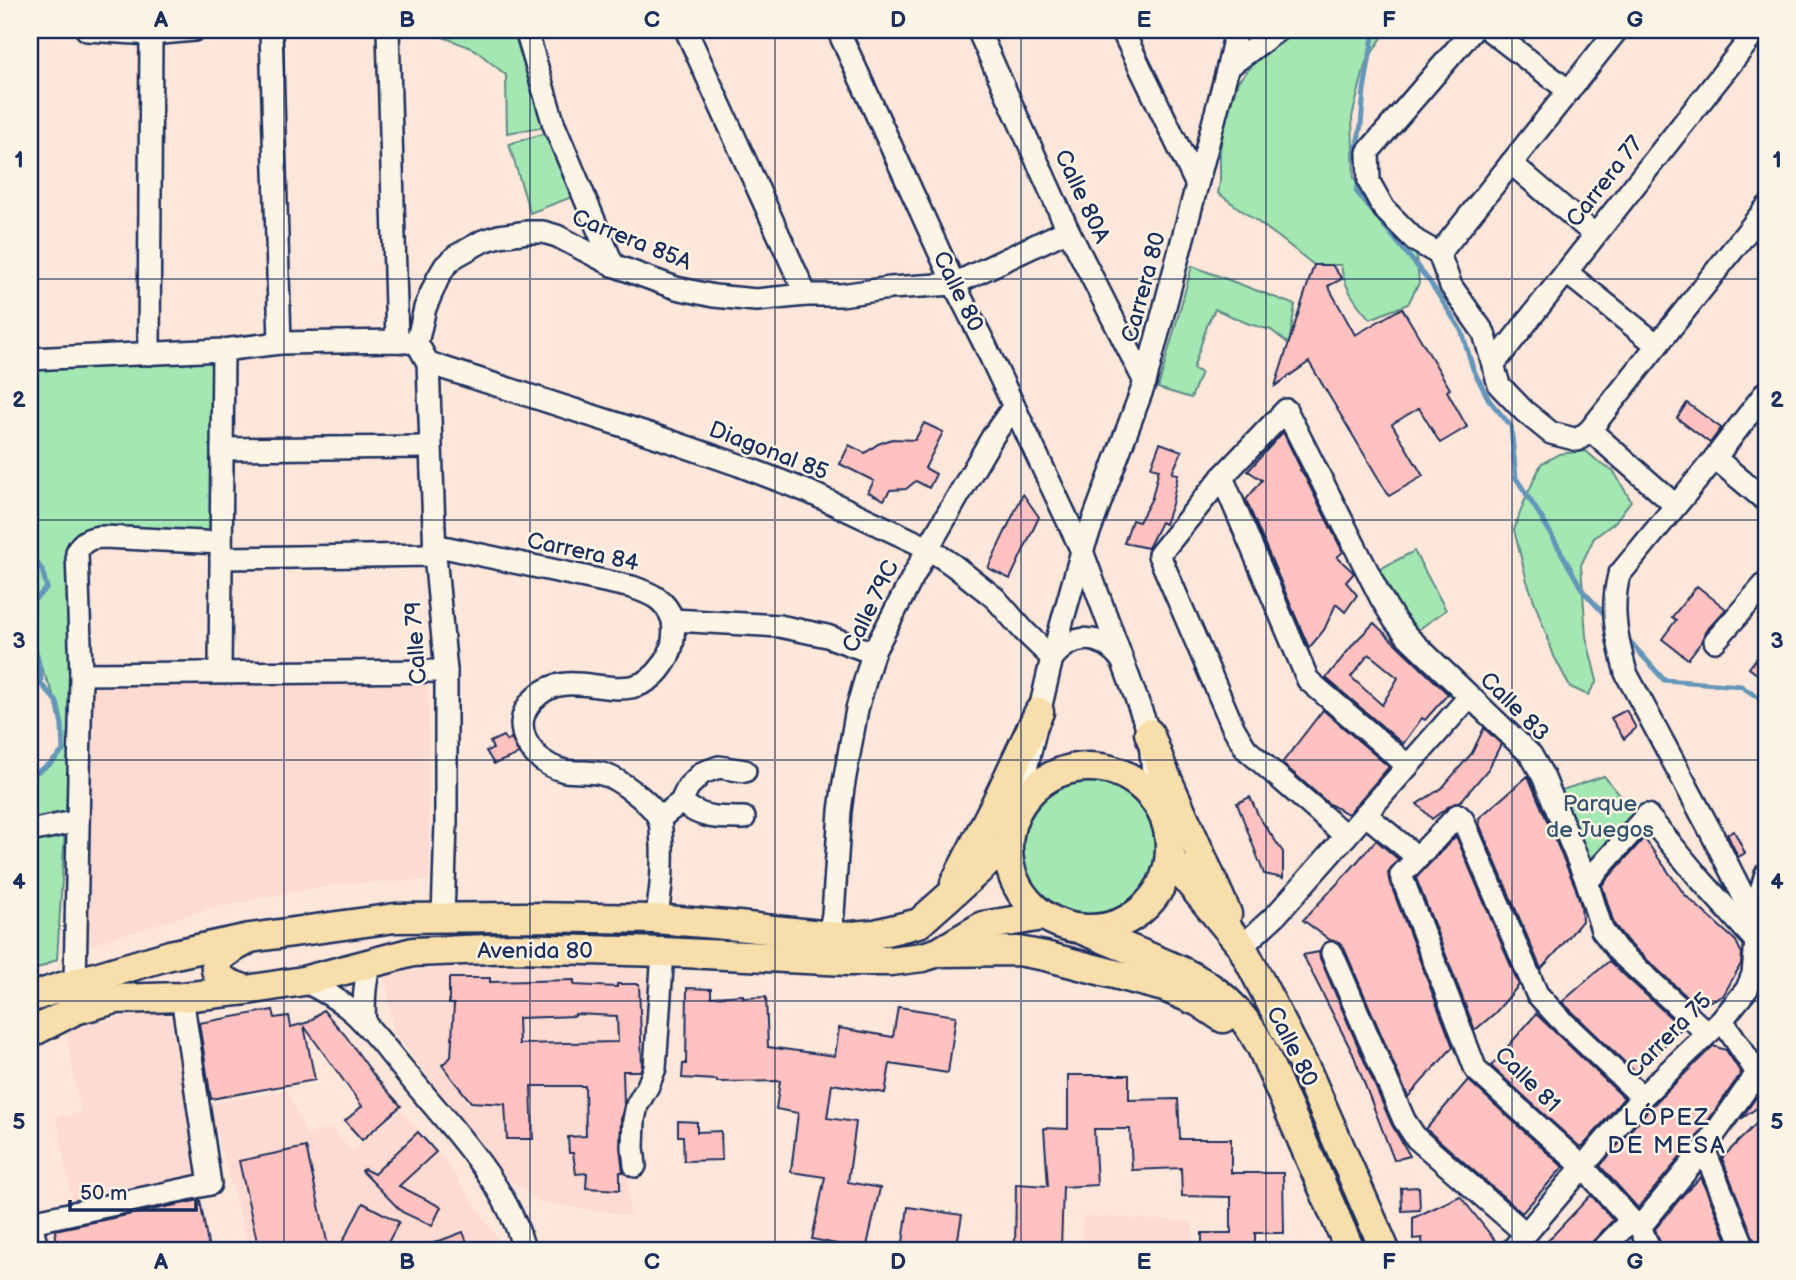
<svg xmlns="http://www.w3.org/2000/svg" width="1796" height="1280" font-family="'Balsamiq Sans',sans-serif">
  <style>
    .built { fill: #fedbd2 }
    .green { fill: #a3e7b2; stroke: #5f8b88; stroke-width: 2 }
    .lines { fill: none; stroke-linecap: round; stroke-linejoin: round }
    .stream { stroke: #6396b9; stroke-width: 5 }
    .building { fill: #ffc2c0; stroke: #1b2f5e; stroke-width: 2; fill-rule: evenodd }
    .minor-casing { stroke: #1b2f5e; stroke-width: 26 }
    .major-casing { stroke: #1b2f5e; stroke-width: 33 }
    .minor { stroke: #fcf5e5; stroke-width: 21 }
    .major { stroke: #f8deab; stroke-width: 28 }
    .grid { fill: none; stroke: #1b2f5e; stroke-width: 2; stroke-opacity: 0.55 }
    .labels { text-anchor: middle; stroke-width: 5; stroke-linejoin: round; paint-order: stroke }
    .street-label { font-size: 23px; fill: #1b2f5e; stroke: #fcf5e5 }
    .park-label { font-size: 23px; fill: #36546f; stroke: #fcf5e5 }
    .neighbourhood-label { font-size: 24px; letter-spacing: 2px; fill: #1b2f5e; stroke: #fcf5e5 }
    .neatline { fill: none; stroke: #1b2f5e; stroke-width: 2.5 }
    .grid-label { font-size: 23px; text-anchor: middle; font-weight: bold; fill: #1b2f5e }
  </style>
  <rect width="100%" height="100%" fill="#fde6da"/>
  <filter id="ink" filterUnits="userSpaceOnUse"><feTurbulence type="fractalNoise" baseFrequency=".0143" numOctaves="2"/><feDisplacementMap in="SourceGraphic" scale="14" xChannelSelector="R" yChannelSelector="G"/><feConvolveMatrix kernelMatrix="1 2 1 2 8 2 1 2 1" color-interpolation-filters="sRGB"/></filter>
  <g filter="url(#ink)">
    <!-- built -->
    <g class="built">
      <polygon points="428,681 429,880 337,884 211,908 89,945 91,687"/>
      <polygon points="495,963 642,969 650,987 639,1074 628,1083 629,1215 543,1203 504,1176 393,1031 385,974"/>
      <polygon points="152,1012 170,1016 200,1177 72,1201 56,1117 81,1113 65,1028"/>
      <polygon points="287,1090 306,1135 331,1128 352,1152 400,1110 447,1164 501,1243 502,1250 249,1250 209,1104"/>
      <polygon points="1083,1216 1192,1222 1194,1250 1082,1250"/>
    </g>
    <!-- green -->
    <g class="green">
      <polygon points="415,30 526,30 554,125 507,133 506,75 474,49 433,33 417,32"/>
      <path d="M1301 30H1416V33L1383 36 1366 62 1352 117 1354 178 1381 218 1416 250 1419 283 1408 304 1370 319C1356 304 1343 286 1341 265H1314L1280 238 1218 193 1220 182V150L1224 126 1238 81 1267 50Z"/>
      <polygon points="546,133 572,197 530,213 509,144"/>
      <polygon points="1192,266 1295,305 1289,344 1271,330 1249,324 1215,309 1208,323 1193,369 1201,372 1191,398 1158,388"/>
      <path d="M223 347 220 543H83L57 959 30 973V776L50 764 63 750C62 734 62 717 56 701 48 680 36 662 32 639 30 622 38 620 30 601V354Z"/>
      <polygon points="1586,451 1602,465 1613,470 1631,501 1614,523 1594,538 1581,565 1586,636 1597,681 1588,695 1570,687 1554,656 1527,581 1514,530 1524,502 1541,464 1559,454"/>
      <polygon points="1414,551 1446,610 1408,637 1374,572"/>
      <polygon points="1604,776 1623,799 1637,820 1590,863 1559,791"/>
      <circle cx="1089" cy="847" r="71"/>
    </g>
    <g class="lines">
      <!-- stream -->
      <g class="stream">
        <polyline points="1376,30 1373,37 1364,90 1361,125 1355,154 1361,170 1356,191 1430,282 1462,332 1473,369 1489,400 1511,426 1516,478 1543,520 1583,591 1607,617"/>
        <path d="M30 553 42 570 47 588 33 601C35 614 31 627 33 640 36 655 42 668 41 684L57 702 62 725 63 751 50 764 30 776"/>
        <polyline points="1626,637 1664,680 1741,686 1766,703"/>
        <polyline points="30,893 35,921 30,934"/>
      </g>
    </g>
    <!-- building -->
    <g class="building">
      <polygon points="1314,265 1332,265 1342,279 1328,286 1355,335 1402,308 1450,389 1447,391 1467,427 1440,443 1419,408 1392,424 1423,476 1389,496 1309,362 1275,386"/>
      <polygon points="1687,403 1721,428 1710,443 1677,418"/>
      <polygon points="924,423 943,432 925,468 936,474 929,488 916,481 906,489 890,490 884,500 868,492 874,481 840,464 849,445 865,453 878,444 892,439 915,440"/>
      <polygon points="1283,432 1301,469 1300,470 1303,473 1343,552 1337,557 1354,573 1346,582 1357,595 1345,612 1336,604 1324,630 1309,648 1246,500 1262,480 1248,471"/>
      <polygon points="1160,443 1182,451 1172,473 1178,474 1172,504 1165,524 1161,522 1148,548 1124,543 1132,520 1139,522 1152,498 1159,469 1151,467"/>
      <polygon points="1023,494 1039,517 1010,579 988,568"/>
      <polygon points="1697,586 1726,609 1705,632 1702,641 1688,659 1662,639 1676,620 1672,617"/>
      <path d="M1374 623 1448 694 1425 720 1422 718 1403 744 1326 678 1355 642ZM1369 654 1398 678 1382 705 1351 677Z"/>
      <polygon points="1766,646 1766,681 1749,668"/>
      <polygon points="1323,710 1389,767 1348,814 1329,804 1282,763"/>
      <polygon points="1626,710 1636,728 1624,739 1611,718"/>
      <polygon points="1484,728 1501,744 1489,768 1462,800 1449,806 1432,819 1417,804 1442,788 1472,753"/>
      <polygon points="503,736 507,741 511,738 519,754 494,764 486,751 493,749 490,742"/>
      <polygon points="1528,776 1575,886 1581,906 1582,921 1559,949 1541,969 1480,826 1479,818"/>
      <polygon points="1250,797 1259,817 1283,852 1283,878 1264,874 1237,803"/>
      <polygon points="1734,831 1745,853 1738,857 1727,834"/>
      <polygon points="1456,836 1519,985 1495,1013 1475,1030 1416,878"/>
      <polygon points="1644,838 1685,895 1736,941 1742,954 1741,964 1723,996 1697,1006 1628,942 1614,924 1602,885"/>
      <polygon points="1376,840 1398,859 1388,872 1389,880 1453,1047 1408,1097 1344,948 1339,942 1330,940 1303,920 1350,870"/>
      <polygon points="1319,952 1320,958 1392,1125 1410,1156 1394,1160 1353,1054 1303,955"/>
      <polygon points="1609,961 1682,1028 1636,1073 1562,1002"/>
      <path d="M449 978H490V982L574 980V985L617 987V984H639L642 1066 640 1071H623L624 1105 621 1119 620 1147 623 1172H620V1190L586 1188 587 1173 576 1174 573 1153H569L568 1137 586 1136 585 1086H531L533 1139H507L505 1104 471 1102 453 1080 442 1065 451 1057 454 1004H449ZM575 1014 617 1016 618 1042 519 1044 518 1018 575 1016Z"/>
      <polygon points="687,988 711,989 711,997 743,995 743,998 766,997 768,1047 835,1056 839,1028 893,1037 898,1007 956,1016 948,1073 890,1064 885,1093 832,1084 827,1118 856,1122 848,1182 880,1188 866,1250 812,1239 825,1177 791,1172 798,1113 776,1109 780,1081 717,1082 717,1080 682,1078 683,1064 686,1064"/>
      <polygon points="273,1010 275,1018 289,1016 291,1027 309,1022 323,1010 345,1035 376,1078 401,1106 362,1140 345,1121 362,1106 304,1026 315,1080 211,1099 199,1023"/>
      <polygon points="1536,1014 1624,1098 1584,1145 1580,1147 1491,1066"/>
      <polygon points="1713,1046 1726,1050 1741,1073 1694,1141 1638,1208 1600,1166 1648,1110"/>
      <polygon points="1068,1075 1129,1075 1129,1100 1178,1099 1180,1139 1231,1139 1231,1173 1283,1173 1284,1233 1255,1233 1255,1250 1202,1250 1202,1233 1231,1233 1231,1197 1182,1196 1181,1168 1132,1170 1130,1129 1094,1129 1097,1185 1063,1187 1061,1249 1015,1247 1016,1184 1048,1186 1044,1128 1068,1129"/>
      <polygon points="1468,1080 1563,1167 1522,1213 1426,1129"/>
      <polygon points="1757,1096 1764,1103 1741,1119"/>
      <polygon points="1766,1114 1766,1250 1758,1250 1722,1158"/>
      <polygon points="678,1121 697,1122 697,1132 721,1131 722,1160 684,1161 683,1136 678,1136"/>
      <polygon points="418,1132 436,1152 399,1186 441,1207 432,1226 402,1212 362,1171 364,1169 374,1174"/>
      <polygon points="306,1147 329,1250 259,1250 239,1161"/>
      <polygon points="1701,1177 1731,1250 1663,1250 1655,1229 1683,1195"/>
      <polygon points="1419,1187 1420,1210 1402,1211 1401,1188"/>
      <polygon points="1591,1195 1613,1220 1593,1241 1589,1250 1539,1250"/>
      <polygon points="1460,1196 1497,1243 1491,1250 1423,1250 1422,1238 1413,1239 1413,1218"/>
      <polygon points="200,1200 209,1250 58,1250 55,1230"/>
      <polygon points="363,1203 399,1222 384,1250 338,1250"/>
      <polygon points="908,1207 962,1215 956,1250 902,1250"/>
      <polygon points="463,1232 470,1250 419,1250 418,1249"/>
    </g>
    <g class="lines">
      <defs>
        <g id="minor">
          <polyline points="87,30 151,34 194,30"/>
          <polyline points="271,30 280,343"/>
          <polyline points="388,30 397,341"/>
          <polyline points="526,30 554,125 613,265"/>
          <polyline points="686,30 806,295"/>
          <polyline points="838,30 954,284 985,345 1082,551 1149,733 1156,802"/>
          <polyline points="978,30 1068,230 1145,382"/>
          <polyline points="1122,30 1197,185"/>
          <polyline points="1473,30 1368,152 1369,182 1384,209 1416,241 1439,254 1451,286 1484,333 1499,385 1524,411 1551,433 1578,440 1590,430 1766,208"/>
          <polyline points="1489,30 1569,91"/>
          <polyline points="1228,67 1278,30"/>
          <polyline points="1511,163 1595,235"/>
          <polyline points="1439,254 1617,30"/>
          <polyline points="1566,272 1657,345"/>
          <polyline points="149,354 151,34"/>
          <polyline points="30,359 223,350 280,343 397,341 417,343"/>
          <polyline points="428,363 655,436 739,465 809,492 928,548 953,565 995,598 1024,631 1052,658"/>
          <polyline points="1493,365 1757,30"/>
          <polyline points="1590,430 1675,505"/>
          <polyline points="222,449 430,447"/>
          <polyline points="1715,458 1766,501"/>
          <polyline points="1222,477 1308,680 1408,766"/>
          <path d="M434 545 632 587C652 594 665 599 673 620L779 626 827 636 873 653"/>
          <polyline points="221,558 435,555"/>
          <polyline points="1715,641 1766,583"/>
          <path d="M1052 658C1074 633 1100 633 1121 659"/>
          <polyline points="220,672 223,350"/>
          <polyline points="81,674 446,671"/>
          <path d="M681 802C702 819 718 818 744 818"/>
          <polyline points="1017,808 1052,658 1082,551 1145,382 1228,67 1236,30"/>
          <polyline points="1365,814 1417,857"/>
          <polyline points="659,819 681,802 688,787 702,773 719,767 745,771"/>
          <polyline points="30,831 78,821"/>
          <polyline points="1346,836 1246,749 1233,727 1159,555 1222,477 1286,410 1381,598 1395,621 1408,637 1531,755 1543,776 1587,882 1602,930 1618,951 1707,1033"/>
          <polyline points="1587,882 1647,815 1700,879 1754,939"/>
          <polyline points="443,918 446,823 446,671 435,555 428,363 417,343 425,308 438,278 445,266 456,256 483,241 499,236 528,232 543,232 557,236 613,265 676,288 714,296 756,300 806,295 841,295 890,288 954,284 1068,230"/>
          <path d="M656 919C661 894 663 871 662 845 661 837 662 827 659 819 653 804 618 778 602 774 590 771 577 773 565 771 543 766 522 747 522 723 523 714 527 706 533 700 571 658 628 717 663 665 673 651 675 637 673 620"/>
          <polyline points="1752,921 1766,874"/>
          <polyline points="829,935 833,914 840,811 843,788 857,709 873,653 928,548 993,436 1014,406"/>
          <polyline points="1241,945 1251,938 1277,914 1469,697"/>
          <polyline points="1332,953 1404,1120 1416,1138 1525,1233"/>
          <path d="M303 981C321 989 338 999 353 1012 375 1032 393 1058 413 1081 453 1130 509 1187 524 1250"/>
          <path d="M75 983 81 674 77 552C82 540 92 537 104 537L221 543"/>
          <polyline points="1722,1020 1766,1086"/>
          <path d="M365 1024C363 1002 364 984 370 963"/>
          <polyline points="1642,1097 1559,1018 1537,994 1463,820 1458,815 1401,875 1476,1070 1583,1167 1631,1220 1640,1227 1650,1250"/>
          <polyline points="1704,1149 1745,1250"/>
          <polyline points="635,1166 633,1147 634,1120 637,1105 648,1086 655,1068 663,952"/>
          <polyline points="30,1215 37,1250"/>
          <polyline points="31,1222 210,1184 182,997"/>
          <polyline points="1640,1227 1704,1149 1758,1072"/>
          <path d="M1512 1250 1642 1097 1722 1020 1747 989 1753 974 1756 941 1748 905 1711 832 1626 673C1617 640 1610 609 1619 575L1715 458 1766 392"/>
          <polyline points="1602,1250 1631,1220"/>
        </g>
        <g id="major">
          <polyline points="1149,733 1163,770 1227,914"/>
          <circle cx="1089" cy="848" r="81"/>
          <polyline points="1170,859 1241,945 1308,1074 1385,1250"/>
          <polyline points="955,883 998,799 1039,712"/>
          <path d="M1083 930C1105 939 1127 948 1149 957 1201 979 1233 994 1261 1046L1350 1250"/>
          <path d="M244 942C233 948 204 961 221 978 227 984 239 987 247 990"/>
          <polyline points="941,952 1018,951 1045,956 1164,987 1199,1002 1223,1018"/>
          <polyline points="30,998 55,989 170,955 250,938 395,918 526,917 656,919 738,926 840,937 875,934 919,923 1007,845"/>
          <polyline points="30,1033 75,1010 115,999 182,997 247,990 303,981 413,952 514,948 663,952 847,961 891,961 923,957 939,952 983,926 1043,916"/>
        </g>
      </defs>
      <!-- minor casing -->
      <use href="#minor" class="minor-casing"/>
      <!-- major casing -->
      <use href="#major" class="major-casing"/>
      <!-- minor -->
      <use href="#minor" class="minor"/>
      <!-- major -->
      <use href="#major" class="major"/>
    </g>
  </g>
  <!-- grid -->
  <path class="grid" d="M284 30V1250M530 30V1250M775 30V1250M1021 30V1250M1266 30V1250M1512 30V1250M30 279H1766M30 520H1766M30 760H1766M30 1001H1766"/>
  <g class="labels">
    <!-- street labels -->
    <g class="street-label">
      <text transform="translate(1604 181) rotate(-52)" y="8">Carrera 77</text>
      <text transform="translate(1083 196) rotate(65)" y="8">Calle 80A</text>
      <text transform="translate(632 239) rotate(22)" y="8">Carrera 85A</text>
      <text transform="translate(1143 287) rotate(-75)" y="8">Carrera 80</text>
      <text transform="translate(959 291) rotate(64)" y="8">Calle 80</text>
      <text transform="translate(769 450) rotate(21)" y="8">Diagonal 85</text>
      <text transform="translate(583 551) rotate(12)" y="8">Carrera 84</text>
      <text transform="translate(870 606) rotate(-64)" y="8">Calle 79C</text>
      <text transform="translate(415 643) rotate(-94)" y="8">Calle 79</text>
      <text transform="translate(1515 706) rotate(45)" y="8">Calle 83</text>
      <text x="535" y="958">Avenida 80</text>
      <text transform="translate(1668 1035) rotate(-45)" y="8">Carrera 75</text>
      <text transform="translate(1293 1046) rotate(63)" y="8">Calle 80</text>
      <text transform="translate(1528 1079) rotate(45)" y="8">Calle 81</text>
    </g>
    <!-- park labels -->
    <g class="park-label">
      <text x="1600" y="811">Parque<tspan x="1600" dy="26">de Juegos</tspan></text>
    </g>
    <!-- neighbourhood labels -->
    <g class="neighbourhood-label">
      <text x="1667" y="1125">LÓPEZ<tspan x="1667" dy="28">DE MESA</tspan></text>
    </g>
  </g>
  <!-- margin -->
  <rect width="1796" height="1280" fill="none" stroke="#fcf5e5" stroke-width="77"/>
  <!-- scale -->
  <path d="M70 1200v10h126v-10" fill="none" stroke="#1b2f5e" stroke-width="3.5"/>
  <text x="80" y="1200" font-size="21" fill="#1b2f5e" stroke="#fcf5e5" stroke-width="5" paint-order="stroke">50 m</text>
  <rect x="38" y="38" width="1720" height="1204" class="neatline"/>
  <g class="grid-label">
    <text x="161" y="27">A</text>
    <text x="407" y="27">B</text>
    <text x="652" y="27">C</text>
    <text x="898" y="27">D</text>
    <text x="1144" y="27">E</text>
    <text x="1389" y="27">F</text>
    <text x="1635" y="27">G</text>
    <text x="19" y="167">1</text>
    <text x="1777" y="167">1</text>
    <text x="19" y="407">2</text>
    <text x="1777" y="407">2</text>
    <text x="19" y="648">3</text>
    <text x="1777" y="648">3</text>
    <text x="19" y="889">4</text>
    <text x="1777" y="889">4</text>
    <text x="19" y="1129">5</text>
    <text x="1777" y="1129">5</text>
    <text x="161" y="1269">A</text>
    <text x="407" y="1269">B</text>
    <text x="652" y="1269">C</text>
    <text x="898" y="1269">D</text>
    <text x="1144" y="1269">E</text>
    <text x="1389" y="1269">F</text>
    <text x="1635" y="1269">G</text>
  </g>
</svg>
